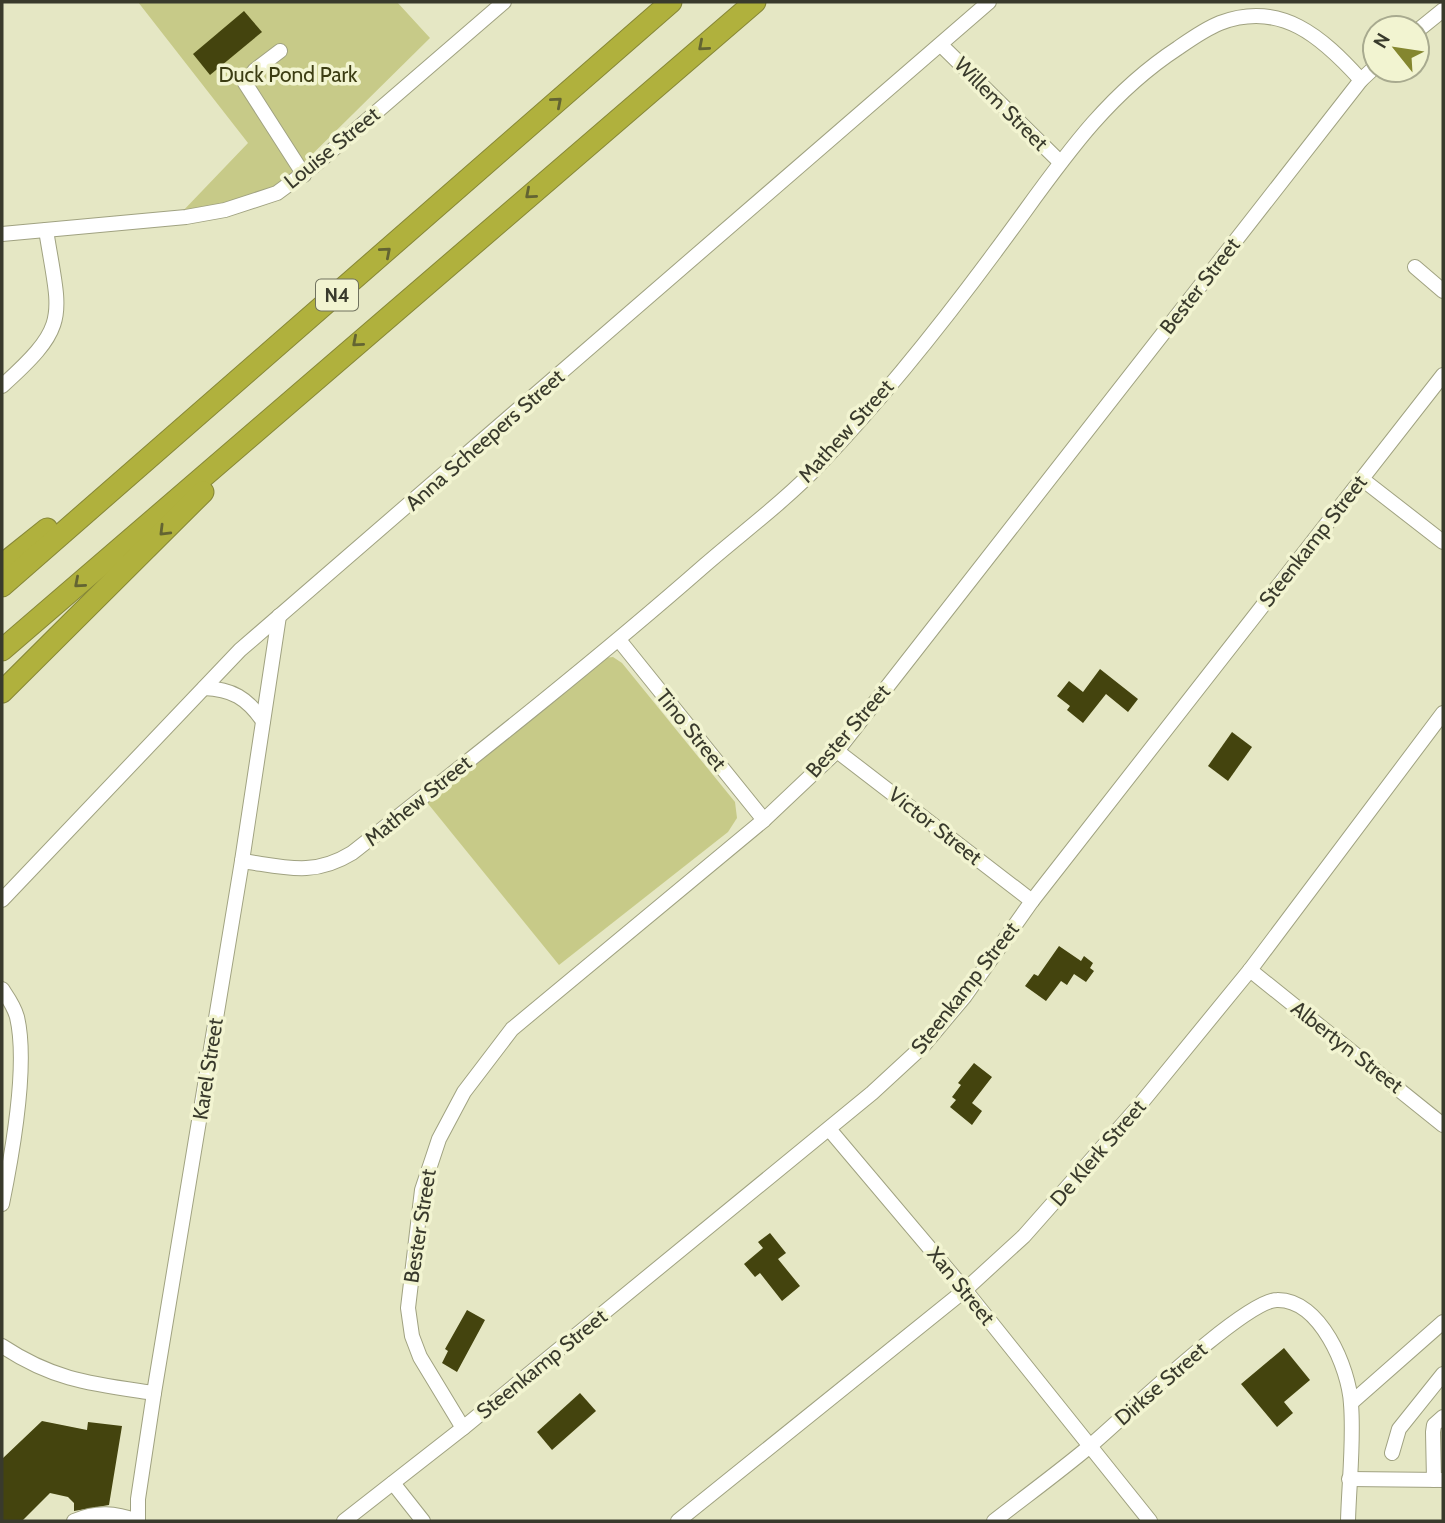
<svg xmlns="http://www.w3.org/2000/svg" width="1445" height="1523" font-family="Cabin,sans-serif">
  <style>
    .green { fill: #c7ca88 }
    .building { fill: #44440e }
    .lines { fill: none; stroke-linecap: round; stroke-linejoin: round }
    .minor-casing { stroke: #a0a281; stroke-width: 16 }
    .highway-casing { stroke: #868737; stroke-width: 23 }
    .minor { stroke: #fff; stroke-width: 14 }
    .highway { stroke: #b0b13d; stroke-width: 21 }
    .oneway { stroke: #636432 }
    .labels { text-anchor: middle; stroke-width: 7; stroke-linejoin: round; paint-order: stroke }
    .shield { fill: #f2f4d1; stroke: #70725e; stroke-width: 2 }
    .shield-label { font-size: 19px; font-weight: bold; fill: #393a2c }
    .park-label { font-size: 21px; fill: #3c3d13; stroke: #f2f4d1 }
    .street-label { font-size: 21px; fill: #393a2c; stroke: #f2f4d1 }
  </style>
  <rect width="100%" height="100%" fill="#e5e7c4"/>
  <!-- green -->
  <g class="green">
    <polygon points="138,2 397,2 430,38 276,190 180,214 248,143"/>
    <polygon points="613,657 622,663 735,802 737,818 728,832 559,965 425,800 604,658"/>
  </g>
  <!-- building -->
  <g class="building">
    <polygon points="244,11 262,32 210,75 193,54"/>
    <polygon points="1100,669 1138,699 1128,712 1106,694 1083,723 1067,710 1070,706 1057,696 1069,681 1083,692"/>
    <polygon points="1232,732 1252,747 1228,781 1208,766"/>
    <polygon points="1059,946 1081,961 1084,956 1093,963 1090,968 1094,971 1086,982 1074,974 1067,985 1061,981 1046,1001 1025,986 1034,974 1038,976"/>
    <polygon points="974,1063 992,1077 972,1103 982,1111 972,1125 950,1107 956,1100 952,1097 961,1085 958,1083"/>
    <polygon points="770,1233 786,1253 778,1259 800,1286 782,1301 760,1273 755,1277 744,1264 763,1248 758,1242"/>
    <polygon points="467,1310 485,1320 457,1372 442,1363 448,1351 445,1349"/>
    <polygon points="1284,1348 1310,1380 1284,1402 1293,1413 1277,1427 1241,1384"/>
    <polygon points="580,1393 596,1411 552,1450 537,1432"/>
    <polygon points="42,1421 87,1430 88,1422 122,1426 109,1505 74,1511 74,1503 68,1497 50,1493 22,1521 2,1521 2,1459"/>
  </g>
  <g class="lines">
    <defs>
      <g id="minor">
        <polyline points="1417,31 1443,10"/>
        <polyline points="941,45 1060,162"/>
        <polyline points="280,51 255,70 245,83 304,175"/>
        <polyline points="2,234 186,217 225,210 277,193 315,165 504,2"/>
        <polyline points="1415,267 1443,291"/>
        <path d="M2 386C71 324 60 318 46 230"/>
        <polyline points="1362,479 1443,542"/>
        <polyline points="619,640 764,820"/>
        <path d="M204 688C232 689 247 698 263 721"/>
        <polyline points="837,751 1032,901"/>
        <path d="M242 861C285 867 313 877 352 853 471 759 591 665 705 565 743 532 785 501 819 465 882 399 941 325 995 252 1052 176 1097 101 1178 48 1191 39 1205 29 1220 23 1281 0 1322 37 1361 80"/>
        <polyline points="2,900 240,650 989,2"/>
        <polyline points="1250,970 1443,1125"/>
        <path d="M2 989C8 998 14 1006 17 1017 28 1064 12 1155 2 1204"/>
        <polyline points="829,1129 965,1290 1150,1521"/>
        <path d="M2 1346C55 1381 93 1384 154 1393"/>
        <polyline points="1351,1403 1443,1322"/>
        <polyline points="463,1428 420,1357 412,1336 408,1308 422,1190 439,1139 464,1092 512,1029 764,820 837,751 1361,80 1375,67"/>
        <polyline points="1392,1453 1399,1429 1443,1374"/>
        <polyline points="1349,1479 1443,1480"/>
        <polyline points="1434,1480 1433,1432 1434,1425 1443,1417"/>
        <polyline points="393,1483 423,1521"/>
        <path d="M74 1521C97 1511 115 1513 138 1521"/>
        <polyline points="138,1521 138,1499 154,1393 242,861 279,616"/>
        <polyline points="344,1521 463,1428 872,1093 923,1046 965,996 1032,901 1443,375"/>
        <polyline points="678,1521 965,1290 1024,1236 1138,1107 1250,970 1443,713"/>
        <path d="M994 1521C1026 1496 1059 1472 1090 1446 1121 1420 1245 1300 1277 1300 1320 1299 1349 1368 1351 1404 1354 1442 1349 1483 1348 1521"/>
      </g>
      <g id="highway">
        <polyline points="2,565 47,529"/>
        <polyline points="2,586 671,2"/>
        <polyline points="2,650 755,2"/>
        <polyline points="2,692 203,492"/>
      </g>
    </defs>
    <!-- minor casing -->
    <use href="#minor" class="minor-casing"/>
    <!-- highway casing -->
    <use href="#highway" class="highway-casing"/>
    <!-- minor -->
    <use href="#minor" class="minor"/>
    <!-- highway -->
    <use href="#highway" class="highway"/>
  </g>
  <!-- one-way arrows -->
  <defs><path id="oneway-chevron" d="M-2-3.5L2.5 0L-2 3.5" fill="none" stroke-width="1.6" stroke-linecap="round" stroke-linejoin="round" transform="scale(1.75)"/></defs>
  <g class="oneway">
    <use href="#oneway-chevron" transform="translate(703 46) rotate(139)"/>
    <use href="#oneway-chevron" transform="translate(557 102) rotate(-41)"/>
    <use href="#oneway-chevron" transform="translate(530 194) rotate(139)"/>
    <use href="#oneway-chevron" transform="translate(386 252) rotate(-41)"/>
    <use href="#oneway-chevron" transform="translate(357 342) rotate(139)"/>
    <use href="#oneway-chevron" transform="translate(164 531) rotate(135)"/>
    <use href="#oneway-chevron" transform="translate(79 583) rotate(139)"/>
  </g>
  <g class="labels">
    <!-- shield labels -->
    <rect class="shield" x="316" y="279.5" width="42" height="31" rx="5"/>
    <g class="shield-label">
      <text x="337" y="302">N4</text>
    </g>
    <!-- park labels -->
    <g class="park-label">
      <text x="288" y="82">Duck Pond Park</text>
    </g>
    <!-- street labels -->
    <g class="street-label">
      <text transform="translate(1001 104) rotate(45)" y="7">Willem Street</text>
      <text transform="translate(332 148) rotate(-39)" y="7">Louise Street</text>
      <text transform="translate(1200 286) rotate(-52)" y="7">Bester Street</text>
      <text transform="translate(846 431) rotate(-48)" y="7">Mathew Street</text>
      <text transform="translate(485 440) rotate(-41)" y="7">Anna Scheepers Street</text>
      <text transform="translate(1313 541) rotate(-52)" y="7">Steenkamp Street</text>
      <text transform="translate(691 730) rotate(51)" y="7">Tino Street</text>
      <text transform="translate(848 731) rotate(-49)" y="7">Bester Street</text>
      <text transform="translate(418 801) rotate(-39)" y="7">Mathew Street</text>
      <text transform="translate(935 826) rotate(38)" y="7">Victor Street</text>
      <text transform="translate(965 988) rotate(-52)" y="7">Steenkamp Street</text>
      <text transform="translate(1347 1047) rotate(38)" y="7">Albertyn Street</text>
      <text transform="translate(208 1069) rotate(-81)" y="7">Karel Street</text>
      <text transform="translate(1098 1153) rotate(-49)" y="7">De Klerk Street</text>
      <text transform="translate(420 1226) rotate(-81)" y="7">Bester Street</text>
      <text transform="translate(961 1286) rotate(51)" y="7">Xan Street</text>
      <text transform="translate(542 1364) rotate(-39)" y="7">Steenkamp Street</text>
      <text transform="translate(1161 1384) rotate(-41)" y="7">Dirkse Street</text>
    </g>
  </g>
  <!-- border -->
  <rect width="1445" height="1523" fill="none" stroke="#393a2c" stroke-width="7"/>
  <!-- north arrow -->
  <g transform="translate(1396 49) rotate(300)"><circle r="33" fill="#f2f4d1" stroke="#a8aa8f" stroke-width="2"/>
  <path d="M0-5L12 26L0 18L-12 26Z" fill="#84862f"/>
  <text y="-10" font-size="19" font-weight="bold" text-anchor="middle" fill="#393a2c">N</text>
  </g>
</svg>
